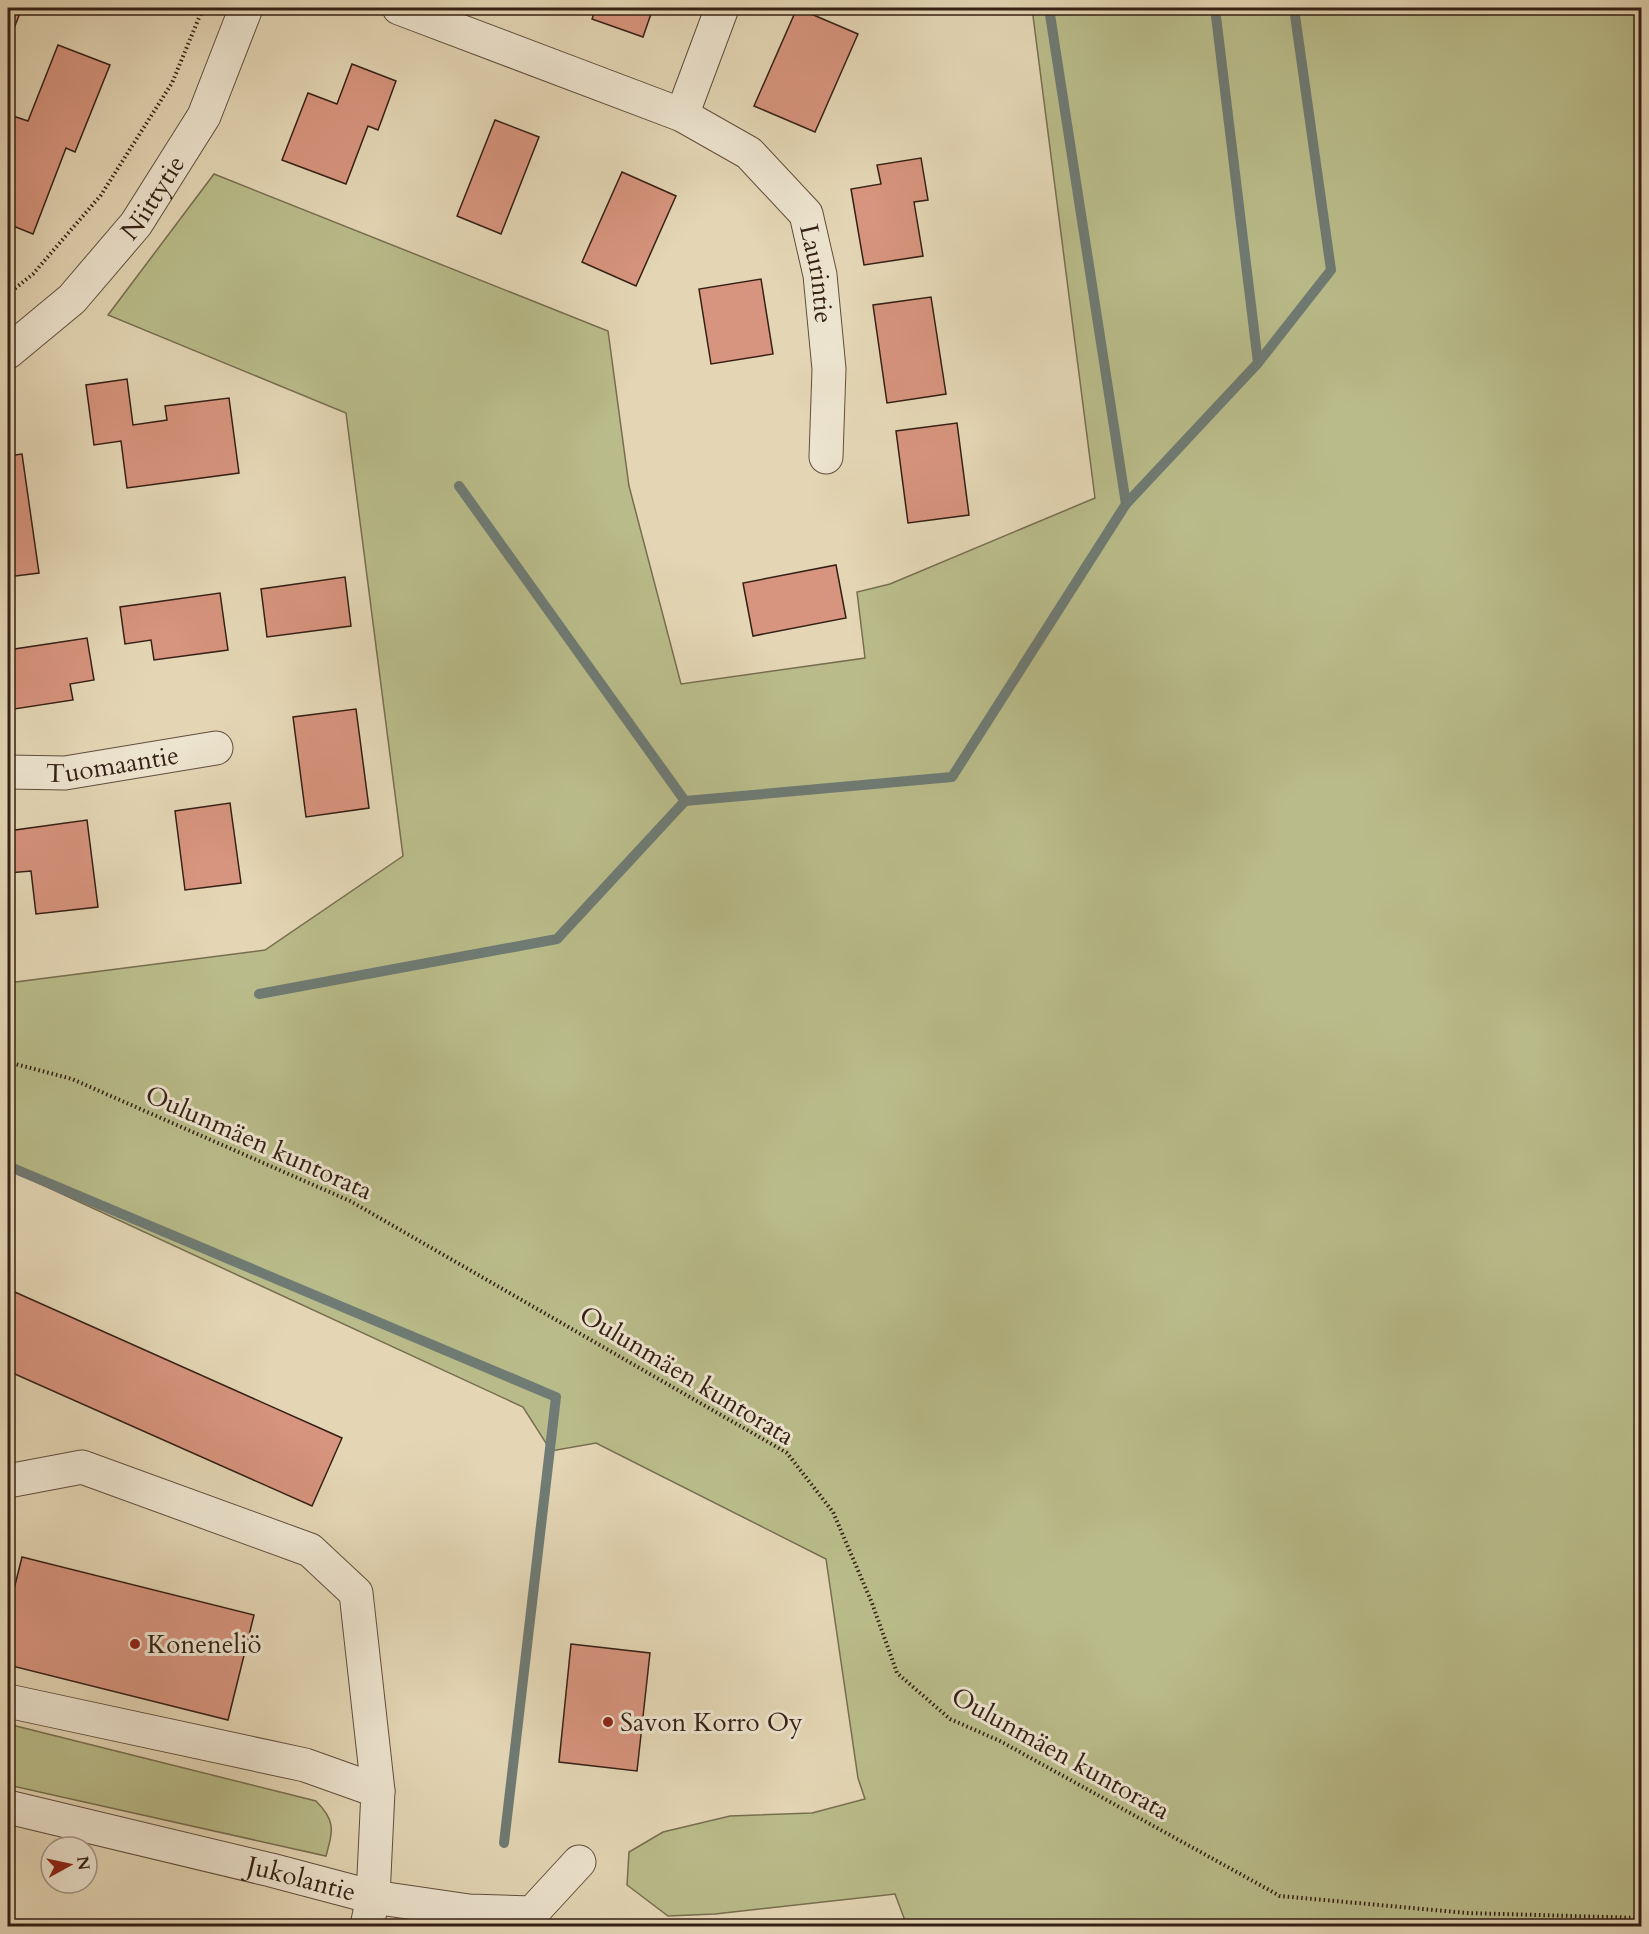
<svg xmlns="http://www.w3.org/2000/svg" width="1649" height="1934" font-family="Cardo,serif">
  <style>
    .green { fill: #b9bc8a; stroke: #776e50; stroke-width: 1.5 }
    .lines { fill: none; stroke-linecap: round; stroke-linejoin: round }
    .stream { stroke: #6f7b74; stroke-width: 10 }
    .building { fill: #d7947e; stroke: #352015; stroke-width: 1.5 }
    .minor-casing { stroke: #614e3d; stroke-width: 35 }
    .path { stroke: #352015; stroke-width: 4; stroke-dasharray: 1.5 3; stroke-linecap: butt }
    .minor { stroke: #ede4cf; stroke-width: 33 }
    .poi-dot { fill: #8f2418; stroke: #ede4cf; stroke-width: 2 }
    .labels { text-anchor: middle; stroke-width: 6; stroke-linejoin: round; paint-order: stroke }
    .street-label { font-size: 26px; fill: #352015; stroke: #ede4cf }
    .poi-label { font-size: 26px; fill: #352015; stroke: #ede4cf; text-anchor: start }
  </style>
  <rect width="100%" height="100%" fill="#e4d6b5"/>
  <filter id="stains"><feTurbulence type="fractalNoise" baseFrequency=".00333" numOctaves="4"/><feColorMatrix values="0 0 0 0 .2 0 0 0 0 .09 0 0 0 0 .02 0 0 0 .5 -.17"/></filter>
  <radialGradient id="worn" r=".72"><stop offset=".6" stop-color="#630" stop-opacity="0"/><stop offset="1" stop-color="#630" stop-opacity=".3"/></radialGradient>
  <!-- green -->
  <g class="green">
    <polygon points="1032,8 1641,8 1641,1926 903,1926 904,1918 895,1894 715,1914 668,1916 627,1885 629,1852 663,1832 730,1816 812,1813 865,1799 858,1778 826,1559 596,1443 551,1451 523,1407 8,1169 8,983 265,950 403,856 346,413 108,315 214,174 608,331 629,486 681,684 865,658 857,592 890,584 1095,498"/>
    <path d="M8 1724 316 1801C336 1821 333 1830 326 1856L8 1785Z"/>
  </g>
  <g class="lines">
    <!-- stream -->
    <g class="stream">
      <polyline points="1215,8 1258,363"/>
      <polyline points="459,486 685,801 952,777 1126,504 1049,8"/>
      <polyline points="1126,504 1258,363 1331,270 1294,8"/>
      <polyline points="259,994 557,939 685,801"/>
      <polyline points="8,1166 556,1397 504,1843"/>
    </g>
  </g>
  <!-- building -->
  <g class="building">
    <polygon points="8,8 22,8 9,41 8,40"/>
    <polygon points="596,8 653,8 643,37 592,19"/>
    <polygon points="797,8 858,34 815,132 754,106"/>
    <polygon points="58,45 110,65 75,152 66,148 33,234 8,224 8,129 13,116 28,121"/>
    <polygon points="352,64 396,81 378,130 368,126 346,184 282,160 308,93 337,104"/>
    <polygon points="495,120 539,137 501,234 457,216"/>
    <polygon points="921,158 928,200 914,202 923,256 864,265 851,189 881,184 877,165"/>
    <polygon points="622,172 676,196 636,286 582,262"/>
    <polygon points="761,279 773,354 711,364 699,289"/>
    <polygon points="931,297 946,394 887,403 873,305"/>
    <polygon points="127,379 133,425 167,420 165,406 229,398 239,473 127,488 121,441 94,445 86,385"/>
    <polygon points="957,423 969,515 908,523 896,431"/>
    <polygon points="22,454 39,573 8,577 8,456"/>
    <polygon points="836,565 846,618 753,636 743,583"/>
    <polygon points="345,577 351,626 267,637 261,589"/>
    <polygon points="220,593 228,650 154,660 151,640 125,644 120,607"/>
    <polygon points="87,638 94,680 70,684 73,700 8,710 8,650"/>
    <polygon points="356,709 369,808 306,817 293,717"/>
    <polygon points="230,803 241,883 185,890 175,811"/>
    <polygon points="87,820 98,907 36,914 31,871 8,873 8,831"/>
    <polygon points="8,1289 342,1438 312,1506 8,1371"/>
    <polygon points="22,1557 254,1615 228,1720 8,1665 8,1613"/>
    <polygon points="571,1644 650,1653 637,1771 559,1762"/>
  </g>
  <g class="lines">
    <defs>
      <g id="minor">
        <path id="s1" d="M399 8 682 115 749 153 806 214 820 275 829 369 826 457"/>
        <polyline points="682,115 722,8"/>
        <path id="s2" d="M8 352 72 299 136 224 204 116 246 8"/>
        <path id="s3" d="M8 772 65 773 216 748"/>
        <polyline points="8,1481 82,1467 310,1550 356,1593 378,1791 373,1897 367,1926"/>
        <polyline points="8,1701 305,1765 378,1791"/>
        <path id="s4" d="M8 1807 271 1870 373 1897 469 1911 532 1913 579 1862"/>
      </g>
    </defs>
    <!-- minor casing -->
    <use href="#minor" class="minor-casing"/>
    <!-- path -->
    <g class="path">
      <polyline points="8,294 33,274 101,195 172,83 203,8"/>
      <polyline points="8,1062 72,1079 350,1201 787,1453 833,1512 872,1603 897,1673 950,1719 1000,1741 1280,1896 1467,1913 1642,1918"/>
    </g>
    <!-- minor -->
    <use href="#minor" class="minor"/>
  </g>
  <!-- markers -->
  <g class="poi-dot">
    <circle cx="135" cy="1644" r="6"/>
    <circle cx="608" cy="1722" r="6"/>
  </g>
  <g class="labels">
    <!-- street labels -->
    <g class="street-label">
      <text dy="9" stroke="none"><textPath href="#s2" startOffset="213">Niittytie</textPath></text>
      <text dy="9" stroke="none"><textPath href="#s1" startOffset="524">Laurintie</textPath></text>
      <text dy="9" stroke="none"><textPath href="#s3" startOffset="105">Tuomaantie</textPath></text>
      <text transform="translate(259 1142) rotate(24)" y="9">Oulunmäen kuntorata</text>
      <text transform="translate(687 1375) rotate(31)" y="9">Oulunmäen kuntorata</text>
      <text transform="translate(1061 1753) rotate(29)" y="9">Oulunmäen kuntorata</text>
      <text dy="9" stroke="none"><textPath href="#s4" startOffset="302">Jukolantie</textPath></text>
    </g>
    <!-- poi labels -->
    <g class="poi-label">
      <text x="147" y="1653">Koneneliö</text>
      <text x="620" y="1731">Savon Korro Oy</text>
    </g>
  </g>
  <!-- margin -->
  <rect width="1649" height="1934" fill="none" stroke="#e4d6b5" stroke-width="30"/>
  <rect x="9" y="9" width="1631" height="1916" fill="none" stroke="#352015" stroke-width="3"/>
  <rect x="15" y="15" width="1619" height="1904" fill="none" stroke="#352015" stroke-width="1.5"/>
  <!-- north arrow -->
  <g transform="translate(69 1865) rotate(82)"><circle r="28" fill="#ede4cf" stroke="#a39685" stroke-width="1.5"/>
  <path d="M0-4.5L10 22L0 15L-10 22Z" fill="#8f2418"/>
  <text y="-9" font-size="16" font-weight="bold" text-anchor="middle" fill="#352015">N</text>
  </g>
  <rect width="100%" height="100%" filter="url(#stains)"/>
  <rect width="100%" height="100%" fill="url(#worn)"/>
</svg>
